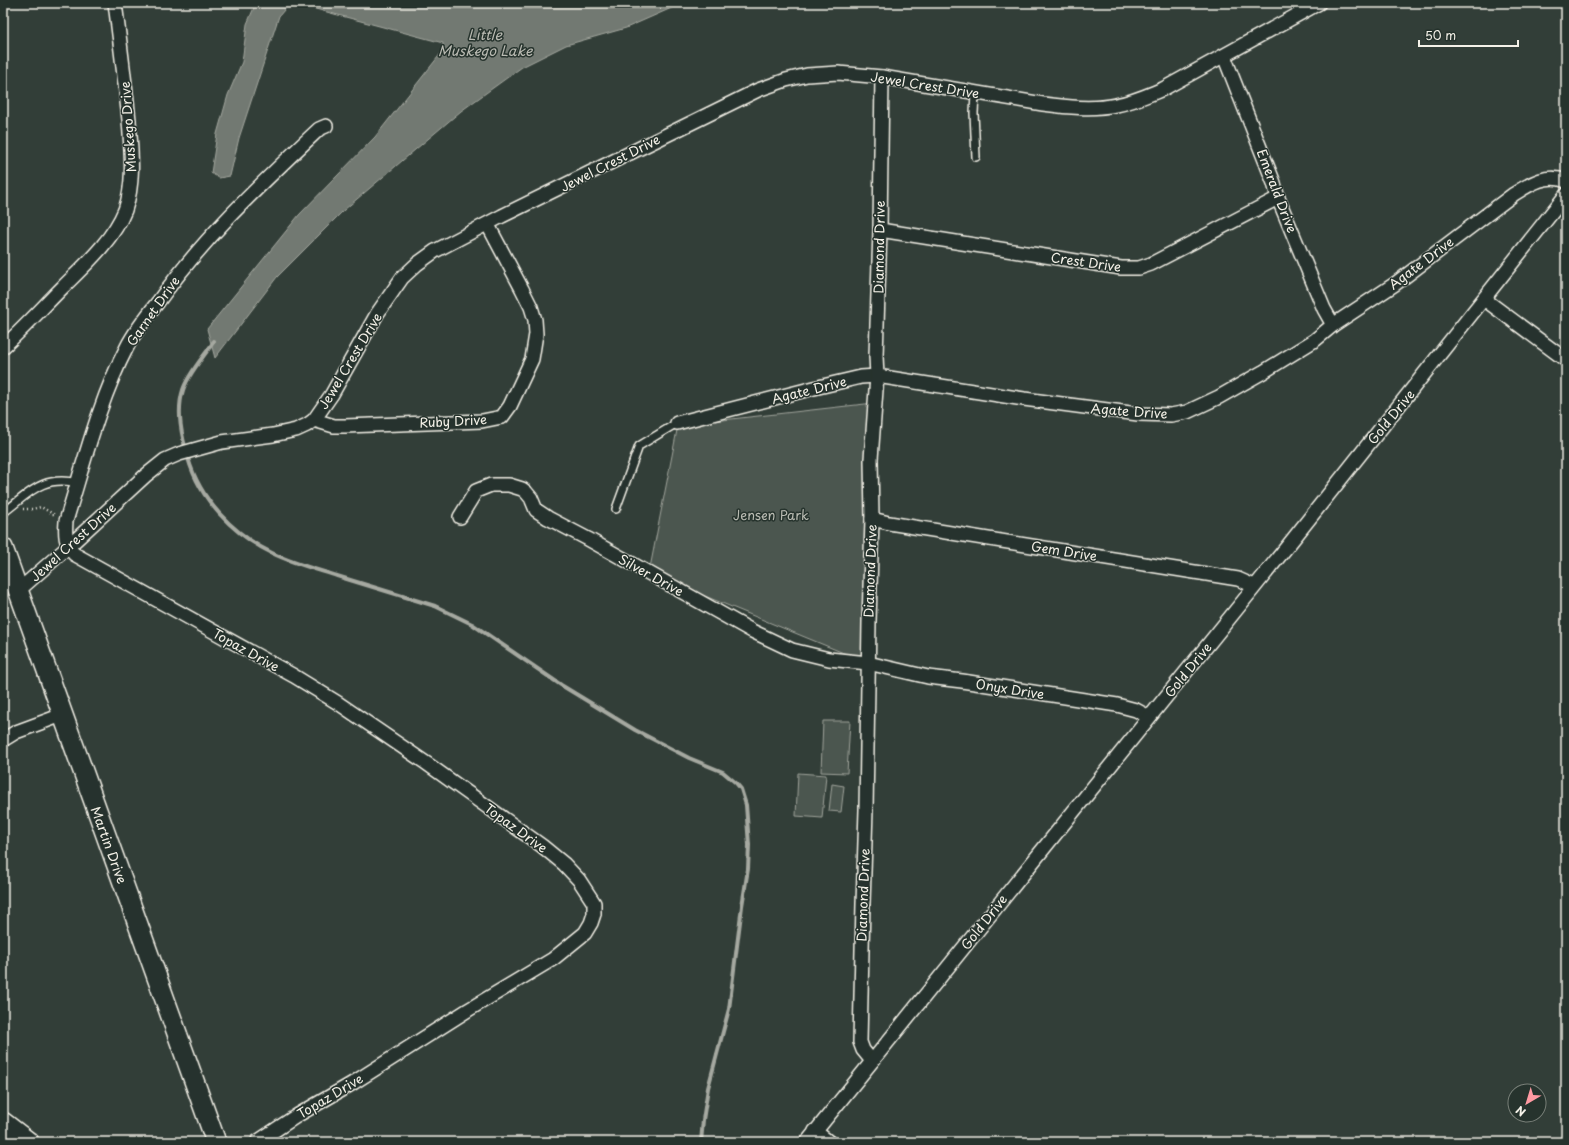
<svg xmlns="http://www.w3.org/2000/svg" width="1569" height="1145" font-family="'Playpen Sans',sans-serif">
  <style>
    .green { fill: #4c564f; stroke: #a0a49c }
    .water { fill: #727972; stroke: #a6a9a1 }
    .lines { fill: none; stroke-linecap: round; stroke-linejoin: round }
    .stream { stroke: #a6a9a1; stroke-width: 4 }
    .lane-casing { stroke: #f4f1e8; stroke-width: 10 }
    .street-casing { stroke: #f4f1e8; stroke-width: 16 }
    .secondary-casing { stroke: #f4f1e8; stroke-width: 22 }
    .path { stroke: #f4f1e8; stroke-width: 2.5; stroke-dasharray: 1 3; stroke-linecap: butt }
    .lane { stroke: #26332d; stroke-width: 7 }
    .street { stroke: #26332d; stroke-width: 13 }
    .secondary { stroke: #26332d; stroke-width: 19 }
    .labels { text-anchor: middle; stroke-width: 3; stroke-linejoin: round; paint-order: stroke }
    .street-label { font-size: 13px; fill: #f4f1e8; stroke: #26332d }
    .park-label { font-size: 13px; fill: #b9bbb2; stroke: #26332d }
    .water-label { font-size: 14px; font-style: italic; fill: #babbb3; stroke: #26332d }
  </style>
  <rect width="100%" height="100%" fill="#323e38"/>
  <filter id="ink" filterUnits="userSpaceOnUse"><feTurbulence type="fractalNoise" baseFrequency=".025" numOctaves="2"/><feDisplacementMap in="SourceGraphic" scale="8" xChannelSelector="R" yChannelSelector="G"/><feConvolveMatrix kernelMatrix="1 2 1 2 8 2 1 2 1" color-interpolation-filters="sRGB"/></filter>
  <g filter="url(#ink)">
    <!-- green -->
    <g class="green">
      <polygon points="874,403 868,663 649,573 678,425"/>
      <polygon points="823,721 850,721 847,773 821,772"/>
      <polygon points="798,773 826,775 822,818 796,816"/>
      <polygon points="832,784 844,786 841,812 829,811"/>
    </g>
    <!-- water -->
    <g class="water">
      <polygon points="256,3 290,3 279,16 239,138 230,176 219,178 211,173 217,134 228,95 242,62 247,24"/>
      <polygon points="293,3 452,3 467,7 478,3 683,3 626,28 566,45 522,67 461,111 344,210 277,277 215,358 207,329 299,215 375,137 442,52 443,43"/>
    </g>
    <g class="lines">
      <!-- stream -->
      <path class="stream" d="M214 341C204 357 189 372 183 390 176 412 182 437 188 458 200 500 233 534 272 553 292 563 315 569 337 576 370 586 403 596 435 606L472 624 561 685 635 730 689 758 723 772 736 783 741 789 746 805 749 845 748 869 742 906 729 1009 708 1088 703 1120 701 1142"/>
      <defs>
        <g id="lane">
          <polyline points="975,93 974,113 976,157"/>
          <polyline points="616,509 639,446 677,423"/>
          <path d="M3 513C30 493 41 475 78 483"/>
        </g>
        <g id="street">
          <polyline points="1224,56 1274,183 1278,198 1324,309 1333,325"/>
          <polyline points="880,230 1121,268 1139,268 1151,264 1278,198"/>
          <polyline points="1484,299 1566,360"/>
          <path d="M3 347C24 328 43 307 63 287 85 265 113 240 125 210 135 181 131 150 129 120 125 81 120 42 115 3"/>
          <polyline points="314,420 334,426 345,426 482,421 502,417 510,406 532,359 536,334 535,320 531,307 522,289 488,225"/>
          <path d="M677 423 814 388 861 377 877 376 1024 399 1138 414 1171 415 1187 412 1219 397 1263 372 1315 340 1333 325 1395 284 1514 194C1530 184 1546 173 1566 181"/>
          <polyline points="460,517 476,491 491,485 509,485 522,489 526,492 531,498 536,510 548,518 588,539 752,631 792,650 829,659 868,663 928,677 962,681 1117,705 1136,710 1149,717"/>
          <polyline points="872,519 889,523 1238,579 1254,586"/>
          <path d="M19 590 68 547 145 476 165 460 179 454 222 442 273 435 296 430 307 425 314 420 332 394 377 314 402 278 417 264 435 251 502 216 758 90 786 80 807 75 838 73 882 77 1043 104C1066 107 1093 110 1116 105 1133 102 1148 95 1163 89L1319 3"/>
          <polyline points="3,740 16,732 62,715"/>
          <polyline points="872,1061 863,1050 860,1042 863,904 866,810 869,622 872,519 871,459 877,376 876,356 880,230 882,77"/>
          <polyline points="815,1131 829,1142"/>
          <path d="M257 1142 298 1115 353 1083 468 1010 553 959 585 933 591 923 594 914V903L579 880 564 864 542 846 426 763 338 703 294 676 74 554C65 544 65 534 66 521 84 463 99 401 127 347 135 331 147 316 158 302 204 237 262 183 319 129L326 126"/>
          <polyline points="807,1142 1290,543 1566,195"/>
        </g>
        <g id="secondary">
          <polyline points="3,548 216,1142"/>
          <polyline points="3,1122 29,1142"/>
        </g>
      </defs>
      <!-- lane casing -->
      <use href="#lane" class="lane-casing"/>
      <!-- street casing -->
      <use href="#street" class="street-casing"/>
      <!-- secondary casing -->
      <use href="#secondary" class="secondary-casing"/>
      <!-- path -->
      <polyline class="path" points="23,509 32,509 41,507 55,515"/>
      <!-- lane -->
      <use href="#lane" class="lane"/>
      <!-- street -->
      <use href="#street" class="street"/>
      <!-- secondary -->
      <use href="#secondary" class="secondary"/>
    </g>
  </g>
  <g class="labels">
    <!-- street labels -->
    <g class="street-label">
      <text transform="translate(925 85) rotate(9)" y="5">Jewel Crest Drive</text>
      <text transform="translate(128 127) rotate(-94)" y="5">Muskego Drive</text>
      <text transform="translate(610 163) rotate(-27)" y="5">Jewel Crest Drive</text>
      <text transform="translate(1277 191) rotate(69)" y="5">Emerald Drive</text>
      <text transform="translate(879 247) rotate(-89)" y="5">Diamond Drive</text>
      <text transform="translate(1086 262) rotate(8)" y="5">Crest Drive</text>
      <text transform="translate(1421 263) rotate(-37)" y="5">Agate Drive</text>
      <text transform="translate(153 311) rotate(-55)" y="5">Garnet Drive</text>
      <text transform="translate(350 361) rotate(-59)" y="5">Jewel Crest Drive</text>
      <text transform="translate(809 390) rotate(-14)" y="5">Agate Drive</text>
      <text transform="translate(1129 411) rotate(4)" y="5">Agate Drive</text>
      <text transform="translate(1391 417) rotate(-51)" y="5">Gold Drive</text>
      <text transform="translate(453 421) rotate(-3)" y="5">Ruby Drive</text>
      <text transform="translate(73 542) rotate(-42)" y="5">Jewel Crest Drive</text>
      <text transform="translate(1064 551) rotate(9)" y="5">Gem Drive</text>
      <text transform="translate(870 571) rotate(-88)" y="5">Diamond Drive</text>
      <text transform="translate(651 575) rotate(29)" y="5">Silver Drive</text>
      <text transform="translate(246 650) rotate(29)" y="5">Topaz Drive</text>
      <text transform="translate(1188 670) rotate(-51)" y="5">Gold Drive</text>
      <text transform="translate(1010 689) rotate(9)" y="5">Onyx Drive</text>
      <text transform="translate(516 828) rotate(36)" y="5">Topaz Drive</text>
      <text transform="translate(109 845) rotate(70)" y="5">Martin Drive</text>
      <text transform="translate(863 895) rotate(-88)" y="5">Diamond Drive</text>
      <text transform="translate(984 922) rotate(-52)" y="5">Gold Drive</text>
      <text transform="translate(330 1096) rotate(-31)" y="5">Topaz Drive</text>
    </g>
    <!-- park labels -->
    <g class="park-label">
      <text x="771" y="520">Jensen Park</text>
    </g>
    <!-- water labels -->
    <g class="water-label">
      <text x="485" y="40">Little<tspan x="485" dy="16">Muskego Lake</tspan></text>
    </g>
  </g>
  <!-- margin -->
  <rect width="1569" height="1145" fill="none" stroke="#26332d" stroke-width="16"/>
  <rect x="8" y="8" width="1553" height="1129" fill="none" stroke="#f4f1e8" stroke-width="1.5" filter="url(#ink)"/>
  <!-- north arrow -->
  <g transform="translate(1527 1103) rotate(218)"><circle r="19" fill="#26332d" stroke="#787f78"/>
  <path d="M0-3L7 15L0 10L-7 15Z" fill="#ff9aa2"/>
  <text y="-6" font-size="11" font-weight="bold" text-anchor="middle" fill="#f4f1e8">N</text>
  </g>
  <!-- scale -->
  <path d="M1419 40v6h99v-6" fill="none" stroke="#f4f1e8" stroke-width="2"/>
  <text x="1425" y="40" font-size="12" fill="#f4f1e8" stroke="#26332d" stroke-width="3" paint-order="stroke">50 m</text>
</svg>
